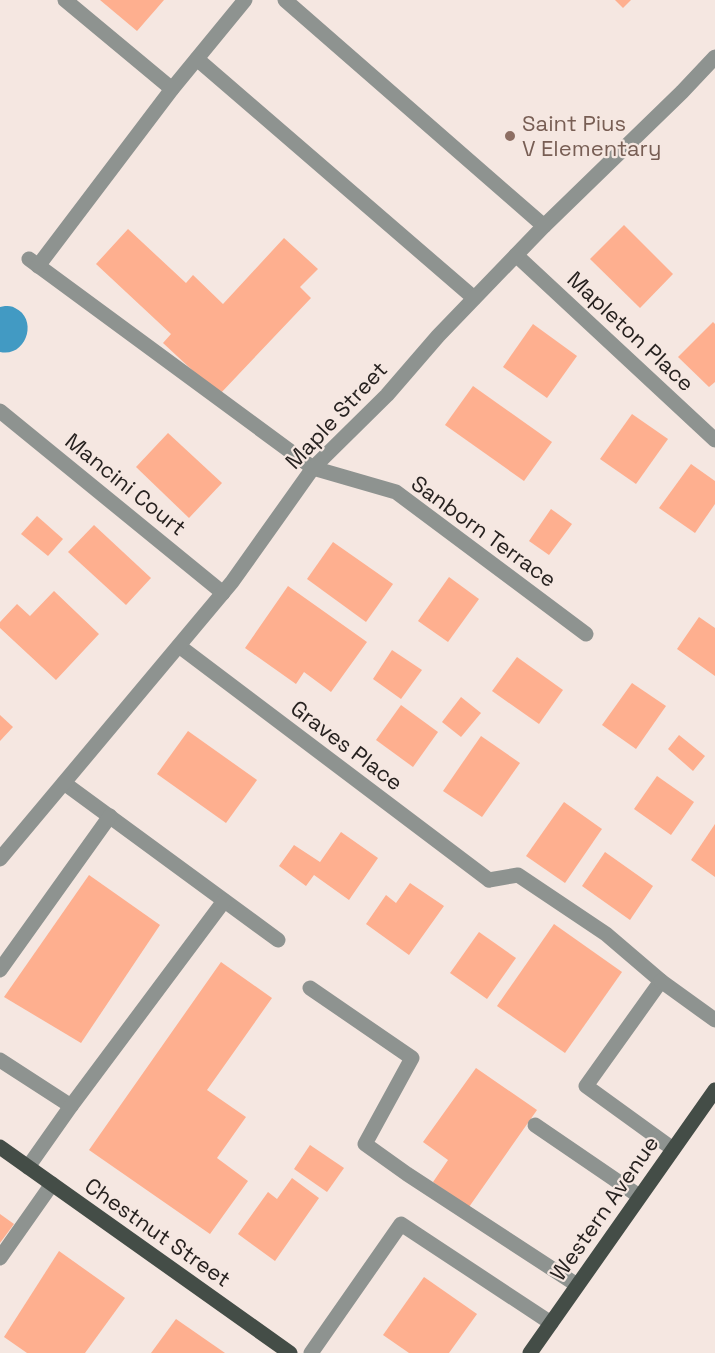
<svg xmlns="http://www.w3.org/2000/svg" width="715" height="1353" font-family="'Space Grotesk',sans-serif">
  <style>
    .water { fill: #429ac3 }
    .building { fill: #feaf8f }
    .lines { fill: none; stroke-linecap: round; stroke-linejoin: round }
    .service { stroke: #8e9390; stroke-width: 15 }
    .minor { stroke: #8e9390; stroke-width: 15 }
    .tertiary { stroke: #8e9390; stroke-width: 15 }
    .primary { stroke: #444d47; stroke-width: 15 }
    .education-dot { fill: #8d6e63; stroke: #f5e7e1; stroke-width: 2 }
    .labels { text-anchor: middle; stroke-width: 4.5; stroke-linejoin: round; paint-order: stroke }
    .education-label { font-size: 22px; fill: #785e54; stroke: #f5e7e1; text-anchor: start }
    .street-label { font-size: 22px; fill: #272220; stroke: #f5e7e1 }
  </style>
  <rect width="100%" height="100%" fill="#f5e7e1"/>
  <!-- water -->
  <path class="water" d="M5 306C8 306 12 306 15 308 39 319 26 358 0 352V307Z"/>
  <!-- building -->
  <g class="building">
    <polygon points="100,0 164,0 137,31"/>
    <polygon points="615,0 631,0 623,8"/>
    <polygon points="624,225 673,274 640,308 590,259"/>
    <polygon points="128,229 186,283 193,275 223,304 284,238 318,269 300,287 311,298 219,395 163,343 171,334 96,264"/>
    <polygon points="713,322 715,324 715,382 709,387 678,357"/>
    <polygon points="533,324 577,356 547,398 503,367"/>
    <polygon points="473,386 552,442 524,481 445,425"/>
    <polygon points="632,414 668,439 636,484 600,459"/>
    <polygon points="168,433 222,483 189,518 136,467"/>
    <polygon points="691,464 715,481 715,504 695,533 659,508"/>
    <polygon points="551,509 572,524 549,555 529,541"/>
    <polygon points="37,516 63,539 48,556 21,534"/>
    <polygon points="94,525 151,578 126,605 68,552"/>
    <polygon points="333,542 393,584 366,622 307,579"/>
    <polygon points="449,577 479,599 448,642 418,621"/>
    <polygon points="288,586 367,642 331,692 304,672 296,684 245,648"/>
    <polygon points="54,591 99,634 56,680 0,628 0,622 17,604 30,616"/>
    <polygon points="699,617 715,628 715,676 677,649"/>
    <polygon points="392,650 422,670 401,699 373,679"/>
    <polygon points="517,657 563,690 539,724 492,691"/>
    <polygon points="632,683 666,706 636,749 602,725"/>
    <polygon points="461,697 481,713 461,737 442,722"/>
    <polygon points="401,705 438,732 413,767 376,740"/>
    <polygon points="0,715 13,727 0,741"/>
    <polygon points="188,731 257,780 226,823 157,774"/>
    <polygon points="679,735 705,756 693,771 668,749"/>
    <polygon points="481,736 520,763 482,817 443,791"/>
    <polygon points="657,776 694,802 671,835 634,809"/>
    <polygon points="564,802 602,829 565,883 526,856"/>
    <polygon points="715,824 715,877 691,860"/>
    <polygon points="341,832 378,858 349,900 314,875 306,886 279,866 294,845 320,862"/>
    <polygon points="605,852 653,886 630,920 582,886"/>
    <polygon points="89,875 160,925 81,1043 4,997"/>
    <polygon points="410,883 444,906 409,955 366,924 386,895 396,903"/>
    <polygon points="554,924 622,972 565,1053 497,1006"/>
    <polygon points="479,932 516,958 487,999 450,973"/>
    <polygon points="221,962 272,998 207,1090 246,1117 217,1158 248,1181 210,1234 89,1150"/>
    <polygon points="476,1068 537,1110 469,1207 433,1182 448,1160 423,1142"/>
    <polygon points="310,1145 344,1168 327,1192 294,1169"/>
    <polygon points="292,1178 319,1198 275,1261 238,1234 268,1192 277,1199"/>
    <polygon points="0,1214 14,1224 0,1243"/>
    <polygon points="59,1251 125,1298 85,1353 27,1353 4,1337"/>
    <polygon points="424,1277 477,1314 449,1353 409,1353 383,1335"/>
    <polygon points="176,1319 225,1353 151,1353"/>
  </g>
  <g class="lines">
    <!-- service -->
    <g class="service">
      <polyline points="65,0 172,89"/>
      <polyline points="285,0 544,226"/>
      <polyline points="197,59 474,298"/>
      <polyline points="29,259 313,468"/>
      <polyline points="38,266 172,89 245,0"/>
      <polyline points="64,783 278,940"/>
      <polyline points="489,880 518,875 606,934 661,981 586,1086 673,1149"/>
      <polyline points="0,970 110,816"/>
      <polyline points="661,981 715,1020"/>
      <polyline points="310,988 412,1058 365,1144 407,1174 577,1285"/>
      <polyline points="0,1060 71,1106"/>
      <polyline points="535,1125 639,1196"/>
      <polyline points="28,1167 71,1106 224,901"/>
      <polyline points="0,1258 52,1184"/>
      <polyline points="311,1353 401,1224 551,1323"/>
    </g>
    <!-- minor -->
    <g class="minor">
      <polyline points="516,255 715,440"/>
      <polyline points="0,411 223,593"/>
      <polyline points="313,468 396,492 586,634"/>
      <polyline points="179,646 489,880"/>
    </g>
    <!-- tertiary -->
    <polyline class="tertiary" points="0,859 232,582 313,468 387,395 438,336 544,226 682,92 715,57"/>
    <!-- primary -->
    <g class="primary">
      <polyline points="0,1147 290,1353"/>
      <polyline points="530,1353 715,1090"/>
    </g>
  </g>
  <!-- markers -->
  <circle class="education-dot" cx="510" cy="136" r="6"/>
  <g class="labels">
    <!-- education labels -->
    <g class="education-label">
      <text x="522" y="131">Saint Pius<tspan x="522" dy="25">V Elementary</tspan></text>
    </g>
    <!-- street labels -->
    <g class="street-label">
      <text transform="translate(631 331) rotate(43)" y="8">Mapleton Place</text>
      <text transform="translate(336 415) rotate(-47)" y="8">Maple Street</text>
      <text transform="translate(126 484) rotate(39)" y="8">Mancini Court</text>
      <text transform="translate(484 531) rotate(36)" y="8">Sanborn Terrace</text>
      <text transform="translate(347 745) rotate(37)" y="8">Graves Place</text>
      <text transform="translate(604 1208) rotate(-55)" y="8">Western Avenue</text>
      <text transform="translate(158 1232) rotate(35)" y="8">Chestnut Street</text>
    </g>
  </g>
</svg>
